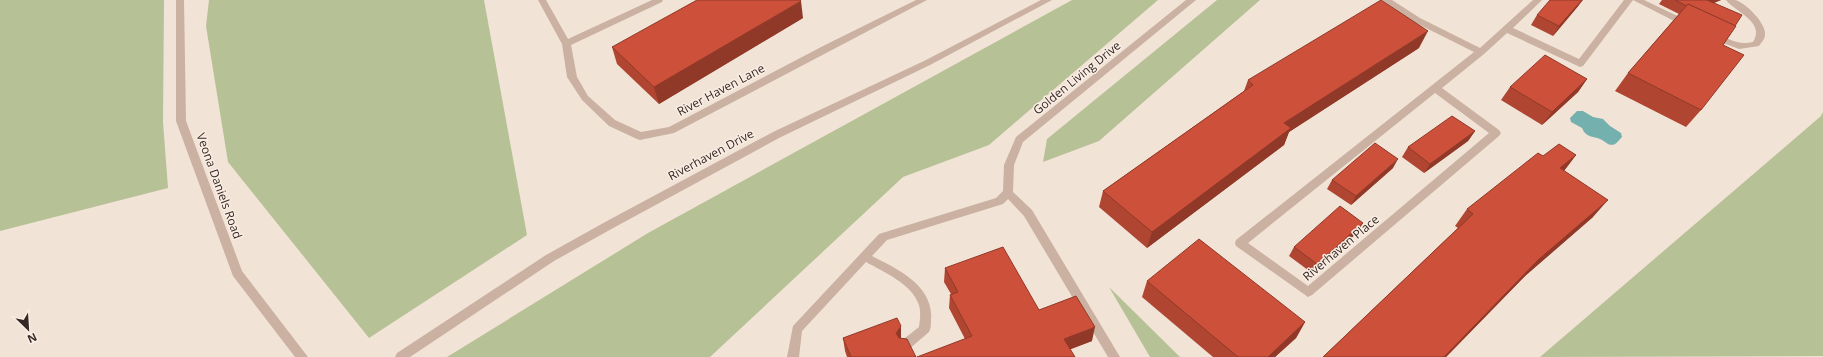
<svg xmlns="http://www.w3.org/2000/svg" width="1823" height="357" font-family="'Open Sans',sans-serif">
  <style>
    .green { fill: #b7c196 }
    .water { fill: #74b0ae }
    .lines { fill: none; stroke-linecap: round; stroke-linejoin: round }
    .minor { fill: #cab1a2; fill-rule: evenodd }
    .wall { fill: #b04632 }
    .shaded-wall { fill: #903929 }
    .building { fill: #cd513a; stroke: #903929 }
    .labels { text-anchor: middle; stroke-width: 3; stroke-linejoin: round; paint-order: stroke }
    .street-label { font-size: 12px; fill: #352925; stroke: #faede3 }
  </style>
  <rect width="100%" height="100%" fill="#f2e3d7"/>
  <!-- green -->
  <g class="green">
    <polygon points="0,0 164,0 163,122 168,188 0,231"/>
    <polygon points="209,0 484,0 527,235 369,338 228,162 206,26"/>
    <polygon points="1072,0 1158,0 989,145 903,177 710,357 447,357 648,233"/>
    <polygon points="1217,0 1260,0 1099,141 1043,162 1047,139"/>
    <polygon points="1823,112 1823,356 1540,357 1821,116"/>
    <polygon points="1109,287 1180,357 1150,357"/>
  </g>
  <!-- water -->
  <path class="water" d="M1577 111H1583L1593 117 1603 119 1610 126 1621 133 1622 137C1620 139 1617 143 1615 144 1609 147 1605 141 1600 139 1593 136 1586 138 1582 128L1571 122 1570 118Z"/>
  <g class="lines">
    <!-- minor -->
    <g class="minor">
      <polygon points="176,0 184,0 186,121 242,271 308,357 295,357 233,276 176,121"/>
      <polygon points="538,0 546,0 568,39 652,0 663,0 662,2 571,45 577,77 588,96 615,120 641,132 669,127 825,45 916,0 927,0 674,133 640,140 637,139 609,126 582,100 567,77 562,44"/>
      <polygon points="1041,0 1052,0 930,65 779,138 615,227 554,261 410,357 395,357 397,353 546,255 607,221 773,132 924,61"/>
      <path d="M1186 0H1196L1023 142 1014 165 1013 192 1032 210 1120 357H1108L1024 216 1008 199 1003 204 887 240 872 256C898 269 934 286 931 320 931 325 931 328 929 332L908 350 904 351 900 350 898 346 900 342 919 327C920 319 921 312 919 305 912 284 884 272 866 262L802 331 799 357H787L793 326 879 234 996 198 1003 191 1004 165 1016 137Z"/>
      <path d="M1382 0H1392L1420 18 1480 48 1533 0H1542L1513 28 1579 59 1624 0H1644L1690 22 1691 24 1690 26H1684L1633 0 1583 66 1580 67 1507 33 1484 54 1442 88 1499 130 1501 133 1499 136 1312 295 1308 297 1236 246 1235 243 1236 240 1474 52 1414 22ZM1435 93 1489 133 1308 286 1248 243Z"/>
      <path d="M1726 0C1729 0 1733 0 1735 0 1745 2 1767 24 1765 35 1765 39 1761 43 1759 46L1739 49 1710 38 1709 36 1710 34 1713 33C1727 37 1737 46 1753 42 1766 22 1735 12 1726 0Z"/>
    </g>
  </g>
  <!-- wall -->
  <g class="wall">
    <polygon points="1662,0 1721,0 1714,3 1735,26 1723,45 1701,110 1686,127 1615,91 1628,73 1679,14 1659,4"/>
    <polygon points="1579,5 1553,36 1531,25 1537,15"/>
    <polygon points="803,18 659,104 617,64 612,47"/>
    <polygon points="1419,48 1289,132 1284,145 1147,248 1099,207 1103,191 1244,91 1248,80"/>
    <polygon points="1587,79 1578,92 1542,125 1501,100 1510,87"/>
    <polygon points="1475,131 1468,141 1424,173 1402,157 1408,147"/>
    <polygon points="1576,155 1564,171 1593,217 1525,276 1446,357 1323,357 1458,228 1455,226 1467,209 1543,156"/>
    <polygon points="1393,168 1351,205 1327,189 1332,180"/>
    <polygon points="1358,232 1312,273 1289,256 1294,247"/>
    <polygon points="945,268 1039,310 1092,341 1070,349 965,339 949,308 950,295 951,294 944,282"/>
    <polygon points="1147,281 1305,322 1296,338 1275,357 1213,357 1142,297"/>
    <polygon points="843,338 901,338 916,357 847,357 845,351"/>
  </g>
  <!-- shaded-wall -->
  <g class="shaded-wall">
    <polygon points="1582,0 1583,0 1579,5 1553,36 1559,26"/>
    <polygon points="1707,0 1721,0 1700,8"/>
    <polygon points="801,1 803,18 659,104 654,87"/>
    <polygon points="1428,31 1419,48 1289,132 1284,145 1147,248 1152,232 1284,123"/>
    <polygon points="1587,79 1578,92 1542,125 1552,112"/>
    <polygon points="1475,131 1468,141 1424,173 1430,164"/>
    <polygon points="1576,155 1563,172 1560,168"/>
    <polygon points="1398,159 1393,168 1351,205 1356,196"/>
    <polygon points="1608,200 1593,217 1525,276 1446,357 1444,357 1538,260"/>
    <polygon points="1363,223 1358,232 1312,273 1317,264"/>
    <polygon points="1305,322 1296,338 1275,357 1268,357"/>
    <polygon points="901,326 901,339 897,347 896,333"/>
    <polygon points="1095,327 1092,341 1061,353 1064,339"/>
  </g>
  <!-- building -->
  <g class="building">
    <polygon points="697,0 800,0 801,1 654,87 612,47"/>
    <polygon points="1381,0 1428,31 1284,123 1291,128 1152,232 1103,191 1253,85 1248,80"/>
    <polygon points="1550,0 1582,0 1559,26 1537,15"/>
    <polygon points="1675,0 1707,0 1742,15 1735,26 1688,4 1687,6"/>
    <polygon points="1688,4 1736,26 1723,45 1744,55 1701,110 1628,73"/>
    <polygon points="1545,55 1587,79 1552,112 1510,87"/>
    <polygon points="1452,116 1475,131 1430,164 1408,147"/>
    <polygon points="1375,143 1398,159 1356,196 1332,180"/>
    <polygon points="1559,144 1576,155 1560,168 1608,200 1538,260 1444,357 1323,357 1473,214 1467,209 1538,153 1543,156"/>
    <polygon points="1340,206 1363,223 1317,264 1294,247"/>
    <polygon points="1199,239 1305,322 1268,357 1238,357 1147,281"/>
    <polygon points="1003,247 1039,310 1076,296 1095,327 1064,339 1075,357 917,357 972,336 950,295 958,292 945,268"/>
    <polygon points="897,318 901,326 896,333 899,338 907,339 916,357 851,357 843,338"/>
  </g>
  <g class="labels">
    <!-- street labels -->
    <g class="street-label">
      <text transform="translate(1077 78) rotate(-39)" y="4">Golden Living Drive</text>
      <text transform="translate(721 90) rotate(-28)" y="4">River Haven Lane</text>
      <text transform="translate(711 155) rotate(-28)" y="4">Riverhaven Drive</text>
      <text transform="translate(219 186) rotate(70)" y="4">Veona Daniels Road</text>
      <text transform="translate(1341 248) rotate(-40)" y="4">Riverhaven Place</text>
    </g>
  </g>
  <!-- north arrow -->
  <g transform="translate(28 329) rotate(155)" stroke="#faede3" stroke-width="3" paint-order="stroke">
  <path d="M0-3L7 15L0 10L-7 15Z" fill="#352925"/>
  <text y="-6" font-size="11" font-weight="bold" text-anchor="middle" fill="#352925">N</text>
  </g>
</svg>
